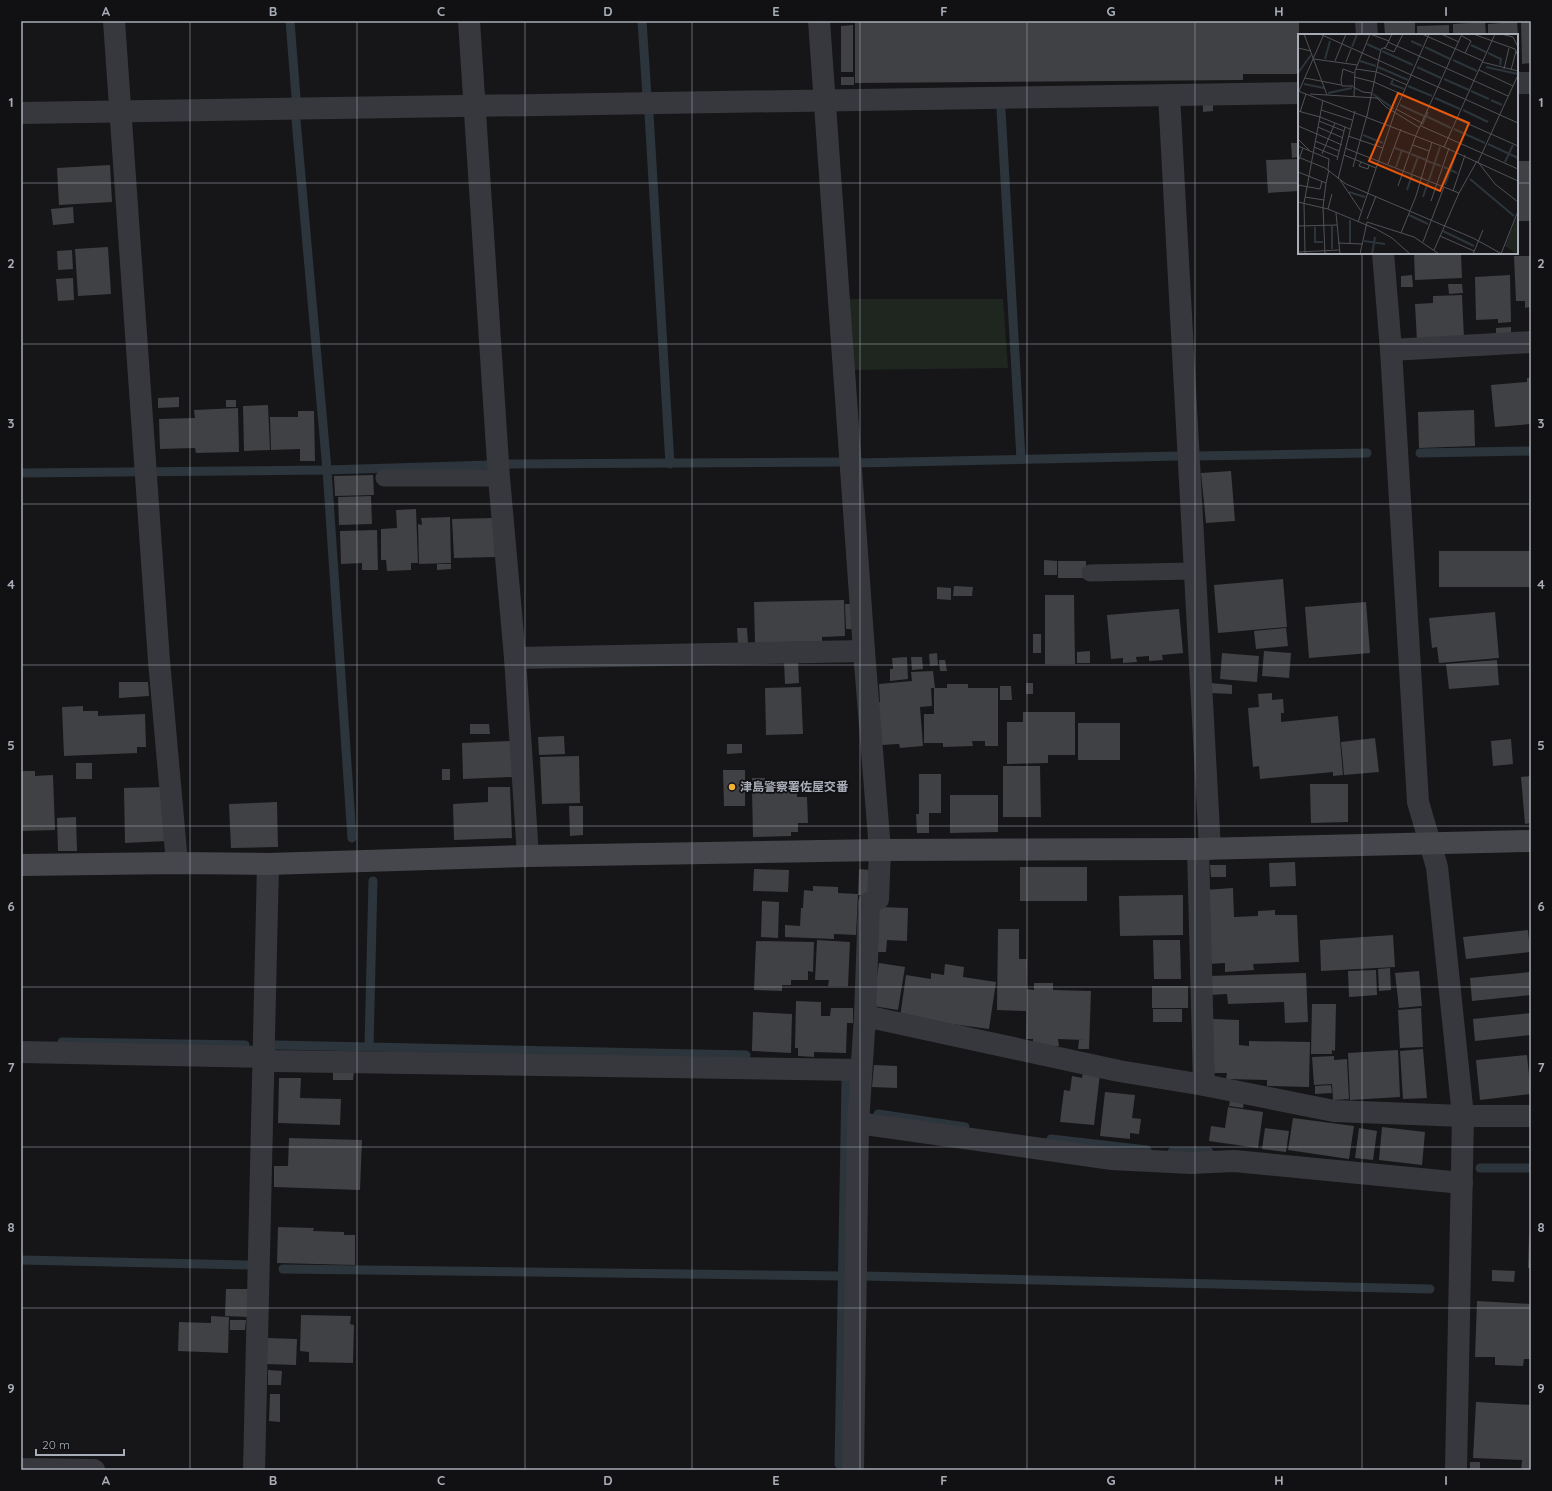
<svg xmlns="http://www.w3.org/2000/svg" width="1552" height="1491" font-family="Quicksand,'Noto Sans JP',sans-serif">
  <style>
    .green { fill: #1e261f }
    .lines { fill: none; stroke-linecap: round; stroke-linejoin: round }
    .stream { stroke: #2c353c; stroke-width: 9 }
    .building { fill: #404145 }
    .lane { stroke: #37383d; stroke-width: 17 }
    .street { stroke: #37383d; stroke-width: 22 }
    .secondary { stroke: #45474d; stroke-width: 22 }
    .grid { fill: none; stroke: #a8adb8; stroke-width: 1; stroke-opacity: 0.55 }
    .poi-dot { fill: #f2b134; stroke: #111113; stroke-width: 1.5 }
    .labels { text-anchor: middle; stroke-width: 3.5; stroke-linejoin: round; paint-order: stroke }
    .poi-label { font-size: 12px; font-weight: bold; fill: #a8adb8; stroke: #111113; text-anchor: start }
    .inset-river { fill: none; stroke: #2c353c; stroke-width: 2 }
    .inset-road { fill: none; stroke: #505258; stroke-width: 1 }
    .view { fill: #e8590c; fill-opacity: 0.15; stroke: #e8590c; stroke-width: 2 }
    .inset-edge { fill: none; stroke: #a8adb8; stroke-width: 2 }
    .neatline { fill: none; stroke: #a8adb8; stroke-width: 1.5 }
    .grid-label { font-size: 13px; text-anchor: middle; font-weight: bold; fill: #a8adb8 }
  </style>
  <rect width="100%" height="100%" fill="#161618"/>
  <!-- green -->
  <polygon class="green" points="842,299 1003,299 1008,368 849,370"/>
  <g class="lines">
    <!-- stream -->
    <g class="stream">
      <polyline points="290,21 296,97"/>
      <polyline points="642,21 647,96"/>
      <polyline points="1001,110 1021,459"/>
      <polyline points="649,114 670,464"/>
      <polyline points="296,120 327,470 352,838"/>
      <polyline points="1420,453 1531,451"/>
      <polyline points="1196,456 1367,453"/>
      <polyline points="858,463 1180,456"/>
      <polyline points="508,464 842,462"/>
      <polyline points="21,473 327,470 490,465"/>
      <polyline points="62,1042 245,1045"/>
      <polyline points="276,1045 746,1055"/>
      <polyline points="369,1047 373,881"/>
      <polyline points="878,1114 965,1127"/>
      <polyline points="1051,1139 1147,1150"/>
      <polyline points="1172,1152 1209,1152"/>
      <polyline points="1480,1168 1531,1168"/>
      <polyline points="21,1260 247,1265"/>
      <polyline points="283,1269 842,1276"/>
      <polyline points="864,1276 1430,1289"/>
      <polyline points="839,1464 846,1081"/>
    </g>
  </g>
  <!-- building -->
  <g class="building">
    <polygon points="855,21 1299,21 1299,74 1243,74 1243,80 855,83"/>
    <polygon points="1384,21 1415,21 1415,35 1385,35"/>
    <polygon points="1500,21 1517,21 1518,35 1488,35 1488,24 1500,23"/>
    <polygon points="1521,21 1531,21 1531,63 1522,64"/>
    <polygon points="1485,22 1486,35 1453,35 1453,24"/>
    <polygon points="853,25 853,72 841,72 841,26"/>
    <polygon points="1449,25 1449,35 1417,35 1417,26"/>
    <polygon points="1517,44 1518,44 1519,65 1517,65"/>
    <rect x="841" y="77" width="13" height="8"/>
    <polygon points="1203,104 1213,104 1213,111 1203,112"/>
    <polygon points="1291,143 1299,143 1299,157 1292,158"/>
    <polygon points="1299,159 1299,191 1268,193 1266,160"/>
    <rect x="1517" y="161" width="14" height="60"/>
    <polygon points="110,165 112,202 59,205 57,168"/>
    <polygon points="73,207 74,223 53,225 51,209"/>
    <polygon points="108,247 111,294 78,296 75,249"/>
    <polygon points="72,250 73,269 58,270 57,251"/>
    <polygon points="1414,253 1461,253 1462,278 1415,280"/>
    <polygon points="1514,256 1531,256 1531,315 1530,315 1529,307 1525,308 1525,301 1516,301"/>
    <polygon points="1412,275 1413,287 1401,287 1401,276"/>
    <polygon points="1510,275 1511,322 1498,323 1498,319 1476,320 1475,277"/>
    <polygon points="73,278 74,300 58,301 56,279"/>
    <polygon points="1448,284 1462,284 1463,293 1449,294"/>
    <polygon points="1462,295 1464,339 1417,341 1415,304 1433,303 1433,296"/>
    <polygon points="1511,327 1511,335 1496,335 1496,328"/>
    <polygon points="1527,378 1531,378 1531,424 1495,427 1491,385 1527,382"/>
    <polygon points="179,397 179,407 158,408 158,398"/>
    <rect x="226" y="400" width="10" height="7"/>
    <polygon points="268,405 270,450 244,451 243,406"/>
    <polygon points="238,408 239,452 196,453 195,448 160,449 159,419 195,418 194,410"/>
    <polygon points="1474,410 1475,446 1419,448 1418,412"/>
    <polygon points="298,411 314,411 315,461 300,461 300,449 271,450 270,417 298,417"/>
    <polygon points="1231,471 1235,521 1206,523 1201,473"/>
    <polygon points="373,475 374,495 335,496 334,476"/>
    <polygon points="371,496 372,524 339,525 338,497"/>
    <polygon points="416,509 418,563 411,563 411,570 387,571 386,560 381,560 381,529 397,528 396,510"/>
    <polygon points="450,517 451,563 419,564 418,524 422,525 421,518"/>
    <polygon points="494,518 495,557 454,558 452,519"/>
    <polygon points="377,530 378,570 362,570 362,563 341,564 340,531"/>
    <rect x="1439" y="551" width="92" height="36"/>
    <polygon points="1044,560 1057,561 1057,575 1044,575"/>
    <rect x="1058" y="561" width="28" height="17"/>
    <polygon points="437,564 451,564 451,569 437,570"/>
    <polygon points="1283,579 1287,627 1218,633 1214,585"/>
    <polygon points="954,586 973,587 972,596 953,596"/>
    <polygon points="937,587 951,588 951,600 937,599"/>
    <polygon points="1045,595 1074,595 1075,664 1045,664"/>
    <polygon points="844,600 845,636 822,637 822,641 755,643 754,602"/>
    <polygon points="1366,602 1370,653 1309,658 1305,607"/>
    <polygon points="845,604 855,604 856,629 846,629"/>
    <polygon points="1179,609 1183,653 1162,655 1163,660 1149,661 1149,656 1136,657 1137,662 1123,663 1123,658 1111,659 1107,615"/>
    <polygon points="1495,612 1499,658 1439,663 1437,647 1432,648 1429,618"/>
    <polygon points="737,628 747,628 748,643 738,644"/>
    <polygon points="1286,628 1288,646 1256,649 1254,631"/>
    <rect x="1033" y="634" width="8" height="19"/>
    <polygon points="1090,651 1090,663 1077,663 1077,652"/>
    <polygon points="1264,651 1291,653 1289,678 1262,676"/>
    <polygon points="937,653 938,665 930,666 929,654"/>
    <polygon points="1222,653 1259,656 1257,682 1220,679"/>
    <polygon points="907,657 908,679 890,681 890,669 893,669 892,658"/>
    <polygon points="911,657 922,657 923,669 912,670"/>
    <polygon points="939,660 945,660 947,671 940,671"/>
    <polygon points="1497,660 1499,685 1449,689 1446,664"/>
    <polygon points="784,661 798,661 799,683 785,684"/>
    <polygon points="933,671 935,688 931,688 932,706 920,707 923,746 900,748 899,744 881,745 878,702 880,702 879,684 912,681 911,672"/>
    <polygon points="119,682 148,682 149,696 119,698"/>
    <rect x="1026" y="683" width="7" height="11"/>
    <polygon points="1211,683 1232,685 1232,694 1211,693"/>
    <polygon points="947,684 968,684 968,688 998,688 998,746 985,746 985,741 972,741 973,746 943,747 943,743 924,743 924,714 934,714 934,688 947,688"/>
    <polygon points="1000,686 1011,686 1012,700 1000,700"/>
    <polygon points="801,687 803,734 766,735 765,688"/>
    <polygon points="1272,693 1272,700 1283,699 1284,713 1281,713 1281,722 1338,716 1343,775 1333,776 1333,772 1260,779 1259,766 1253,767 1248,708 1259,707 1258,694"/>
    <polygon points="83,706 83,711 98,711 98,716 145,714 146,747 137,747 137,753 64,756 62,707"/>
    <polygon points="1023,712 1075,712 1075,755 1048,755 1048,763 1007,764 1007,722 1023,722"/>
    <rect x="1078" y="723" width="42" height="37"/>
    <polygon points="470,724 489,724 490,734 470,734"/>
    <polygon points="564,736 565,754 539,755 538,737"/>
    <polygon points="1375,738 1379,772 1344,775 1341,742"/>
    <polygon points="1511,739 1513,764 1493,766 1491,741"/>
    <polygon points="511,741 513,777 463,779 462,743"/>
    <polygon points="727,744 742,744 742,753 727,754"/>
    <polygon points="579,756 580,803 542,804 540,757"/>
    <rect x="76" y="763" width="16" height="16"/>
    <polygon points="1003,766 1040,766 1041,817 1003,817"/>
    <rect x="442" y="769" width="8" height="11"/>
    <polygon points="723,770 745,770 745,806 724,806"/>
    <polygon points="21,771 35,771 35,776 53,775 55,830 21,831"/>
    <polygon points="919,774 941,774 941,813 929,813 929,833 917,833 916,814 919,814"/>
    <polygon points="1531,776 1531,823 1525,824 1521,777"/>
    <polygon points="752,778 765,778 765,788 752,789"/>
    <polygon points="766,784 797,784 797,797 807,797 808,823 798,823 798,832 791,832 791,836 753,837 752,790 766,790"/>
    <polygon points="1310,784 1348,784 1348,822 1311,823"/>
    <polygon points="166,787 167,841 125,843 124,788"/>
    <polygon points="488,787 510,787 512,838 454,840 453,804 488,802"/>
    <polygon points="950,795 998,795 998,832 950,833"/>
    <polygon points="277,802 278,847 231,848 229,804"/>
    <polygon points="569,806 583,806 583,835 570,836"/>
    <polygon points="76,817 77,851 58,851 57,818"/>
    <polygon points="1295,862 1296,886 1270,887 1269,863"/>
    <polygon points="1210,865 1226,865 1226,877 1211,877"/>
    <rect x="1020" y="867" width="67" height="34"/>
    <polygon points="754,869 789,870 788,892 753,891"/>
    <polygon points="859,869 870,870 869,895 858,895 856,935 834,934 834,939 785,937 785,925 800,926 801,908 803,908 804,890 813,891 813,886 838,887 838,893 858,894"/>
    <polygon points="1233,888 1234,917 1258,916 1258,911 1275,910 1275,915 1297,915 1299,962 1253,964 1254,970 1225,972 1225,963 1209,964 1205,890"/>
    <polygon points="1183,895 1183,935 1120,936 1119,896"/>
    <polygon points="762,901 779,902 778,938 761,937"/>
    <polygon points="879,907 908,908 907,941 887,940 886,952 872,952"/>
    <polygon points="998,929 1019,929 1019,959 1027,959 1026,1011 997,1010"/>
    <polygon points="1528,930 1530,952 1466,959 1463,937"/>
    <polygon points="1393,935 1395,967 1321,971 1320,940"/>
    <polygon points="817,940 850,942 848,986 828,986 829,980 815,980"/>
    <polygon points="1153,940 1180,940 1181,979 1154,979"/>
    <polygon points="756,941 814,942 813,972 808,971 808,980 791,980 791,985 782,985 782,991 754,990"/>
    <polygon points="879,963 905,967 898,1010 873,1006"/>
    <polygon points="945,964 964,967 963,977 996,982 989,1029 900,1017 906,975 931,979 931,973 944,975"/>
    <polygon points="1390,968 1391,990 1379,991 1378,969"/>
    <polygon points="1376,970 1377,995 1349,997 1348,971"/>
    <polygon points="1419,971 1422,1006 1399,1008 1395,973"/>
    <polygon points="1530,972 1531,995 1472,1001 1470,978"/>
    <polygon points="1306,973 1308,1022 1285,1023 1284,1002 1228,1004 1227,994 1210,995 1209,976"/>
    <polygon points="1034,983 1053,983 1053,990 1091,991 1089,1049 1078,1049 1079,1040 1085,1040 1058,1039 1059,1046 1033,1046 1033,1039 1026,1039 1027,989 1034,990"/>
    <rect x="1152" y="986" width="36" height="22"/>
    <polygon points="796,1001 821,1002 821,1016 830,1016 831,1008 853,1008 853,1023 847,1023 846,1053 814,1052 814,1057 798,1056 798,1048 795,1048"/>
    <polygon points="1312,1004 1336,1004 1335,1051 1332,1050 1332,1054 1311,1054"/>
    <polygon points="1421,1008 1423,1047 1400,1048 1398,1010"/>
    <rect x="1153" y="1009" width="29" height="13"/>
    <polygon points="753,1012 792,1014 791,1053 752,1051"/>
    <polygon points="1531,1013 1531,1035 1475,1041 1473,1019"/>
    <polygon points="1213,1019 1239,1020 1239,1045 1249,1046 1249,1041 1310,1042 1309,1087 1267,1086 1267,1080 1226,1079 1227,1073 1212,1073"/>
    <polygon points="1423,1049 1427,1098 1403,1099 1400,1051"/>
    <polygon points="1398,1050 1400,1097 1350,1100 1348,1053"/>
    <polygon points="1527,1055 1531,1094 1480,1100 1476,1060"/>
    <polygon points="1334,1056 1334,1060 1347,1059 1349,1099 1333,1100 1332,1084 1314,1085 1312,1057"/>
    <polygon points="874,1065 897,1066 897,1088 872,1087"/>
    <polygon points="333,1070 354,1071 353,1080 333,1080"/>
    <polygon points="1083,1072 1100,1074 1094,1125 1060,1122 1064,1090 1070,1091 1072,1076 1082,1078"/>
    <polygon points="279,1078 301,1078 300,1098 341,1099 340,1125 278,1123"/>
    <polygon points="1331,1085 1332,1093 1315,1094 1315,1086"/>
    <polygon points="1105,1092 1135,1095 1132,1118 1141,1119 1139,1134 1130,1133 1130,1139 1100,1136"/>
    <polygon points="1230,1100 1244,1101 1243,1108 1229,1106"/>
    <polygon points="1228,1107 1263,1112 1258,1148 1209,1141 1211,1126 1225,1128"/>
    <polygon points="1293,1118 1354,1126 1349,1159 1288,1150"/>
    <polygon points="1382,1127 1425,1132 1422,1165 1379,1160"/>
    <polygon points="1265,1128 1289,1131 1286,1152 1262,1149"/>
    <polygon points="1359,1128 1377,1131 1373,1160 1355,1158"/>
    <polygon points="289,1138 362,1140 360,1190 274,1187 274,1166 288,1166"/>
    <polygon points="278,1227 314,1228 313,1231 344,1232 344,1235 355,1235 355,1265 277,1263"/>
    <polygon points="1529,1236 1531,1237 1531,1268 1528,1268"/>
    <polygon points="1492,1270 1515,1271 1514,1282 1492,1281"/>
    <polygon points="226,1289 250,1289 249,1317 225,1316"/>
    <polygon points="1477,1301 1531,1304 1531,1359 1524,1359 1523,1366 1495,1365 1495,1357 1475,1357"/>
    <polygon points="301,1315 351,1316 350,1324 354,1325 353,1363 309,1362 309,1352 300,1351"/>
    <polygon points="211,1316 229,1317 228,1353 178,1351 179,1322 211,1323"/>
    <polygon points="230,1320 246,1320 245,1330 230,1330"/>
    <polygon points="267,1338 297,1339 296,1365 266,1364"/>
    <polygon points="268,1370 282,1371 281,1385 268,1385"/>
    <polygon points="270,1394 280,1394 280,1422 269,1421"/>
    <polygon points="1476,1402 1531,1405 1531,1470 1521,1470 1522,1460 1473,1458"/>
    <rect x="1470" y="1462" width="10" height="8"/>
  </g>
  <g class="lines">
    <!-- lane -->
    <g class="lane">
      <polyline points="384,478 499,478"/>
      <polyline points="1090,573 1195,571"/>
    </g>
    <!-- street -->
    <g class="street">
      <polyline points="114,21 159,661 177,863"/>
      <polyline points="469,21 499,478 515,658 528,856"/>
      <polyline points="819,21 864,651 880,850 878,899 869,903 865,1016 858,1123 853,1470"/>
      <polyline points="1366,21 1367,35"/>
      <polyline points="1517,83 1531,83"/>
      <polyline points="1169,95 1210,849"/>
      <polyline points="21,113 1299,93"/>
      <polyline points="1383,253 1391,350 1418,802 1437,867 1463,1116 1456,1470"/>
      <polyline points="1391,350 1531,342"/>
      <polyline points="515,658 864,651"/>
      <polyline points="1198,849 1204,1085"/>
      <polyline points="865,1016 1119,1071 1204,1085 1334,1111 1463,1116 1531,1116"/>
      <polyline points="21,1052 264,1057 274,1061 861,1070"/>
      <polyline points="858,1123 1112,1159 1191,1163 1234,1161 1462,1183"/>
      <polyline points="21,1469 94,1470"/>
      <polyline points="254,1470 268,864"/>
    </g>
    <!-- secondary -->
    <polyline class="secondary" points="21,865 177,863 268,864 528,856 880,850 1198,849 1531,841"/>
  </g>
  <!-- grid -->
  <path class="grid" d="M190 21V1470M357 21V1470M525 21V1470M692 21V1470M860 21V1470M1027 21V1470M1195 21V1470M1362 21V35M21 183H1299M1517 183H1531M1362 253V1470M21 344H1531M21 504H1531M21 665H1531M21 826H1531M21 987H1531M21 1147H1531M21 1308H1531"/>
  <!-- markers -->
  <circle class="poi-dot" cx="732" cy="787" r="4"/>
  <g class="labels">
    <!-- poi labels -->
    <g class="poi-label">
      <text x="740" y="791">津島警察署佐屋交番</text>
    </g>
  </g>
  <!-- overview -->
  <g transform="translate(1298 34)">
    <rect width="220" height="220" fill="#161618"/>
    <path d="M220 180V220H219L207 212Z" fill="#1e261f"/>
    <path class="inset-river" d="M113 7 124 12M69 10 82 16M173 11 188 18M54 13 59 0M127 13 152 25M84 17 115 31M190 19 203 25 202 31M27 25 32 7M155 26 179 37M62 27 78 32M80 33 110 46M119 33 143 44M188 33 220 40M0 39 13 21M146 45 171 56M95 46 93 50 106 55M6 50 26 54M110 52 134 62M173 57 191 65M30 59 54 54M75 60 96 75M137 64 162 75M193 66 204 71M102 71 126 82M165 76 190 88M128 82 153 94M124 91 130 78M156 95 187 109M65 101 85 109M190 110 220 124M97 114 111 119M113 120 128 126M129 127 143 132M207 128 215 111M98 133 104 116M146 133 159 139M153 135 158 119M114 139 120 123M172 145 216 182M131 146 142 113M147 151 152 137M109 156 114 141M51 158 67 163M125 163 130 148M111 181 130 190M52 186V209M34 192V215M17 193V208H25M145 197 176 212M66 207 87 210M74 220 77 203"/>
    <path class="inset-road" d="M6 0 29 61M22 0 220 89M124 0 185 27M143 0 161 8M175 0 217 15 220 22M203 0 215 3 220 13M164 2 173 7 167 19M90 8 210 62M0 14 13 17M86 14 96 18 105 0M16 25 59 31M37 27 48 0M48 28 53 15M184 28 220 37M58 35 79 38 109 51M206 35 211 14M181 36 215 52M213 36 218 17M220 41 180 128 197 150 220 168M56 43 76 48 220 112M7 44 43 51M55 52H44L43 46 45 35 56 39M55 53 65 58 74 59M0 57 146 113 220 147M1 57 26 0M12 60 79 64 88 73 122 94M56 62 57 37 72 0 91 7M98 75 124 89M23 76 54 86M0 77 22 83M2 78 8 60M69 82 83 15 88 13 94 0M22 83 52 95M21 87 46 97M0 92 19 100M123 92 220 135M20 93 45 104M19 100 44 111M50 102 85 114M0 105 11 116M17 107 41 117M115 111 131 117M0 112 31 125 30 136M16 113 40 123M146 113 197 0M47 114 161 159 136 216M24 120 37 89M46 121 78 134M0 123 27 134 48 150 175 204 204 220M39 126 47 93M0 128 5 114M63 128 61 132 70 135 71 131M90 130 103 95M55 133 69 81M0 138 28 149 31 136M40 145 57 77M42 146 63 177M0 151 22 155 24 147M100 152 118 101 164 0M155 157 167 121M161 159 179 127M7 163 26 166M133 167 151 114M0 168 30 175 78 195 94 204 112 220M25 173 27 220M25 173 28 149M30 175 34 160M38 179 42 220M69 185 78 162M60 188 97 78 131 0M0 192 39 191M103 199 118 162 134 108M142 202 176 217M125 208 146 153M40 209 64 210M0 218 41 216M7 220 6 169 25 66M62 220 69 188 116 203 141 220M175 220 185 196M203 220 220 177"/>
    <path class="view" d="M100 59 171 89 142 157 71 127Z"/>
    <rect width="220" height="220" class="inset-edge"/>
  </g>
  <!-- border -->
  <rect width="1552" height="1491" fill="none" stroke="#111113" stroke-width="44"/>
  <!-- scale -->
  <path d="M36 1449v6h88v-6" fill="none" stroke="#a8adb8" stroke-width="2"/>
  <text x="42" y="1449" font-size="12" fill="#a8adb8" stroke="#111113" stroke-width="3" paint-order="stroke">20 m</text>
  <rect x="22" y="22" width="1508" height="1447" class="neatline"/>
  <g class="grid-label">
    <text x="106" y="16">A</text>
    <text x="273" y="16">B</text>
    <text x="441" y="16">C</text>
    <text x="608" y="16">D</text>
    <text x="776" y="16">E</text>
    <text x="944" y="16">F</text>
    <text x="1111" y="16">G</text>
    <text x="1279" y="16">H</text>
    <text x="1446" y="16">I</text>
    <text x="11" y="107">1</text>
    <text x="1541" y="107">1</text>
    <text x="11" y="268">2</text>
    <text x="1541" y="268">2</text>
    <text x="11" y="428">3</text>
    <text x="1541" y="428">3</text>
    <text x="11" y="589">4</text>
    <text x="1541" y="589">4</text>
    <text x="11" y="750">5</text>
    <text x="1541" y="750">5</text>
    <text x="11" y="911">6</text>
    <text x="1541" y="911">6</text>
    <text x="11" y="1072">7</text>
    <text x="1541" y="1072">7</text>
    <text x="11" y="1232">8</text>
    <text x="1541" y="1232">8</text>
    <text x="11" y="1393">9</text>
    <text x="1541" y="1393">9</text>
    <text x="106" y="1485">A</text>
    <text x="273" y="1485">B</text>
    <text x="441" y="1485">C</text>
    <text x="608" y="1485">D</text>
    <text x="776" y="1485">E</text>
    <text x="944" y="1485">F</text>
    <text x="1111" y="1485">G</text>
    <text x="1279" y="1485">H</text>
    <text x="1446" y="1485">I</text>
  </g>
</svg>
